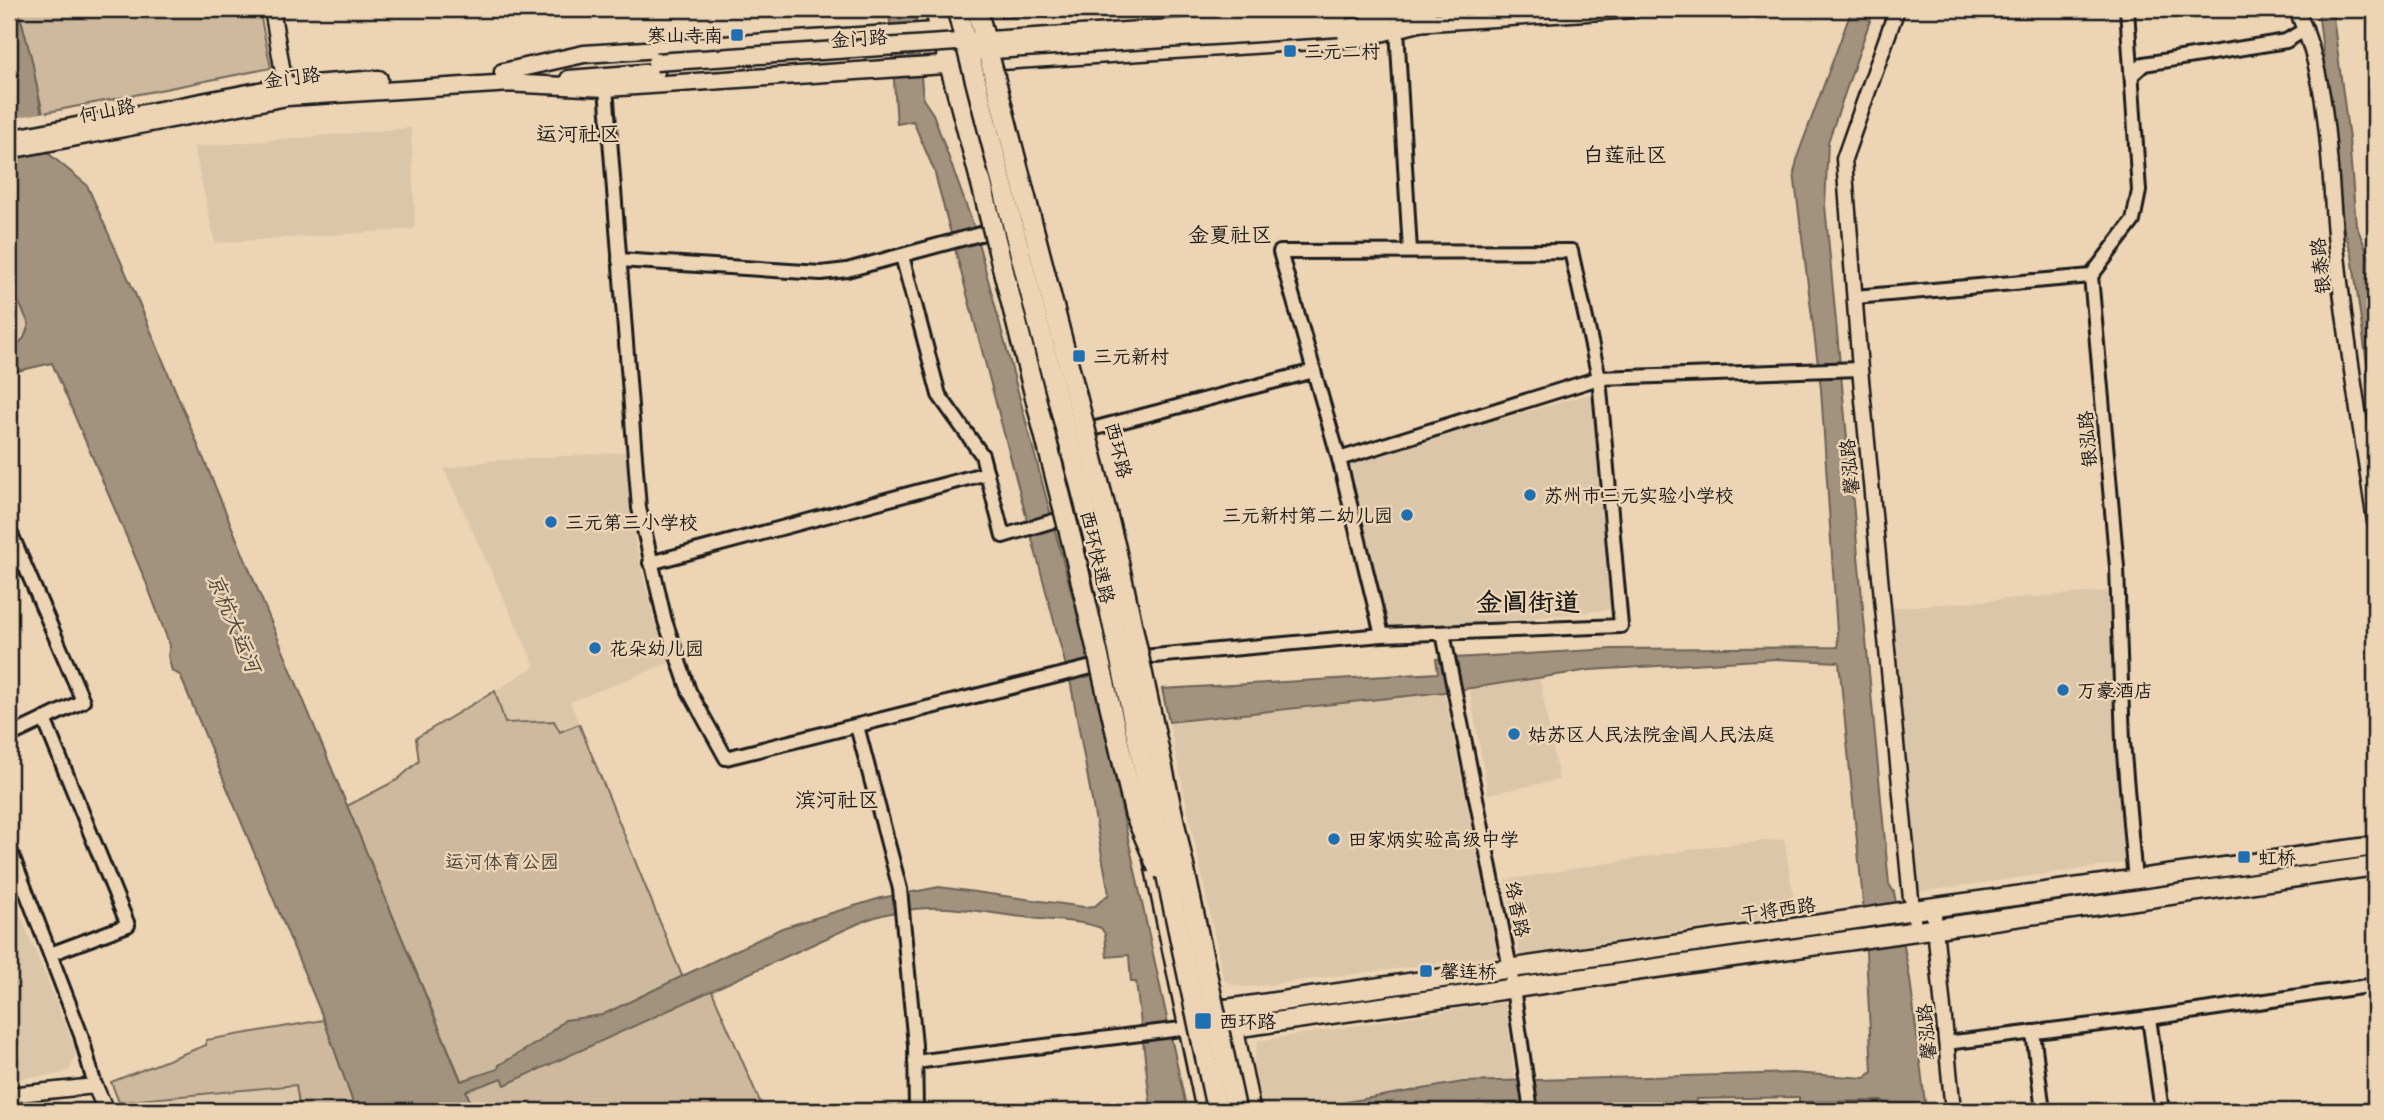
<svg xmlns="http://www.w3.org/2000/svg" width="2384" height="1120" font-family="Pangolin,'LXGW WenKai TC',sans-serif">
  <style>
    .built { fill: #dcc6a9 }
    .green { fill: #ceb99e; stroke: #756a5d; stroke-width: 2 }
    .water { fill: #a2927e; stroke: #6c6357; stroke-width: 2 }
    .pier { fill: #ecd4b4 }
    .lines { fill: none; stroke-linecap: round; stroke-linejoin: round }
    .minor-casing { stroke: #1c1c1c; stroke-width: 18 }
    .tertiary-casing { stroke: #1c1c1c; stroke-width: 19 }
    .secondary-casing { stroke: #1c1c1c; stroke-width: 21 }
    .primary-casing { stroke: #1c1c1c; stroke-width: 23 }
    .trunk-casing { stroke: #1c1c1c; stroke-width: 24 }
    .minor { stroke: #ecd4b4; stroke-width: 12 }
    .tertiary { stroke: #ecd4b4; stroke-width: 14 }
    .secondary { stroke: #ecd4b4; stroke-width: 16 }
    .primary { stroke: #ecd4b4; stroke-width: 18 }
    .trunk { stroke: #ecd4b4; stroke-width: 19 }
    .secondary-bridge-casing { stroke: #1c1c1c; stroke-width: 21; stroke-linecap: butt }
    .primary-bridge-casing { stroke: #1c1c1c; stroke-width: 23; stroke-linecap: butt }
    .trunk-bridge-casing { stroke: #1c1c1c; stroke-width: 24; stroke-linecap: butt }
    .secondary-bridge { stroke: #ecd4b4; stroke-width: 16 }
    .primary-bridge { stroke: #ecd4b4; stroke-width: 18 }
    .trunk-bridge { stroke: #ecd4b4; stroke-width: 19 }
    .poi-dot { fill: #1f6fb2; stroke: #ecd4b4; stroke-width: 2.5 }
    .labels { text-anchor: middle; stroke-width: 5; stroke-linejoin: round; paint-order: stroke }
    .poi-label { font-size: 19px; fill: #1c1c1c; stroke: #ecd4b4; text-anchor: start }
    .street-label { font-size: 19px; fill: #1c1c1c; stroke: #ecd4b4 }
    .park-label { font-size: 19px; fill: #48433c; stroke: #ecd4b4 }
    .neighbourhood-label { font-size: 21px; fill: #1c1c1c; stroke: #ecd4b4 }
    .water-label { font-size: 21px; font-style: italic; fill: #4b453e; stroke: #ecd4b4 }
    .district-label { font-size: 26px; font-weight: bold; fill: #1c1c1c; stroke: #ecd4b4 }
  </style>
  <rect width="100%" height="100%" fill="#ecd4b4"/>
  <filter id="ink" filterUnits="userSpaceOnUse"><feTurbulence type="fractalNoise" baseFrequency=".0143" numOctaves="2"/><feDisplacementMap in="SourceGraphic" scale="14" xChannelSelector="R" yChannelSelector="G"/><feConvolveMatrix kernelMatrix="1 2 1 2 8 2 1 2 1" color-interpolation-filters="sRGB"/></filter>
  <g filter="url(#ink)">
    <!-- built -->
    <g class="built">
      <polygon points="411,128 415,229 215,243 194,147"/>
      <polygon points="9,281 29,324 24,339 9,353"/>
      <polygon points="1593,393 1612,609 1393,633 1386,626 1348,462"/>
      <polygon points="626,452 636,547 652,612 669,663 570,702 579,724 560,732 554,721 505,723 495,691 535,666 444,469 490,461"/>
      <polygon points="2111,591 2124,863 1918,892 1888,608"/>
      <polygon points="1539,676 1559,780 1488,794 1469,687"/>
      <polygon points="1444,692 1498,956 1249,987 1235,986 1224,980 1169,722"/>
      <polygon points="1784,839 1796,914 1520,955 1505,880 1707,847"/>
      <polygon points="9,886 76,1051 70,1070 56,1075 9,1079"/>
      <polygon points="1505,1002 1515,1081 1427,1086 1292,1111 1263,1111 1253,1063 1258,1041"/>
      <polygon points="296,1085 300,1111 122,1111 119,1102"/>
      <polygon points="1521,1103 1521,1111 1448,1111 1476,1106"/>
      <polygon points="1540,1106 1636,1106 1636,1111 1541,1111"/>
    </g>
    <!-- green -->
    <g class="green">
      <polygon points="9,9 259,9 271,68 43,113 22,22"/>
      <polygon points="495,691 505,723 554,721 560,732 579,724 682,976 702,968 764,1111 474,1111 347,806 397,780 419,761 416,738"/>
      <polygon points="324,1020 356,1111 300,1111 296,1085 119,1102 111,1082 206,1045 206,1040"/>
    </g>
    <!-- water -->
    <g class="water">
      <path d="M9 9H18L32 60 49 154 87 185 140 305 461 1081 498 1069 499 1065 540 1041 565 1020 602 1015 782 928 881 898 939 887 1084 907 1095 906 1109 894 1071 685 934 170 913 121 897 124 889 9H915L923 99 933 114 974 227 1089 658 1187 1111 1151 1109 1136 982H1131L1129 955 1107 957 1105 934 1101 928C1081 920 1053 921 1031 918 968 911 930 898 866 920L505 1085 502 1078 466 1091 474 1111H356L324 1020 180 675 172 671 168 656 170 646 146 582 52 363 9 373V353L24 338 29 324 9 281Z"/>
      <polygon points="1852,9 1874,9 1828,142 1825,205 1889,884 1894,892 1910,979 1926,1111 1889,1111 1883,1101 1799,1102 1799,1097 1697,1099 1696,1105 1548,1108 1535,1102 1476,1106 1448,1111 1293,1111 1463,1082 1793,1073 1865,1078 1872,1072 1864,911 1839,662 1776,659 1590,670 1444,692 1169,722 1162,689 1438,673 1436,659 1612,649 1838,647 1821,389 1794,173 1799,152"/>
      <polygon points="2318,9 2332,9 2349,139 2356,225 2372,263 2375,287 2375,423 2352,255 2344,229"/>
    </g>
    <!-- pier -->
    <polygon class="pier" points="46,112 52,150 9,158 9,119"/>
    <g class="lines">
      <defs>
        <g id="minor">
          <polyline points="2127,9 2139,191 2133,221 2091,276 2117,567 2123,742 2135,881"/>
          <polyline points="1397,29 1410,251"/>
          <polyline points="2132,75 2144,64 2286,41 2306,29"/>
          <polyline points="606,88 639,508 665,621 689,691 726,758 1108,663"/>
          <polyline points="902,256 939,395 982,455 1003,536 1053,521 1074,520"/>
          <polyline points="619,260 821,273 847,270 980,234 998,231"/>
          <polyline points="1855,297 2091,276"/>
          <polyline points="1092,429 1314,371"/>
          <polyline points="1339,459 1599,378 1860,369"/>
          <polyline points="9,537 12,536 83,701 9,736"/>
          <polyline points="650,563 987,473"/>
          <polyline points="1443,633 1510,968 1531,1111"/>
          <polyline points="1132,658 1382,635 1621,626 1599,378 1571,251 1280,252 1339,459 1382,635"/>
          <polyline points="44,719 128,925 50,954"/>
          <polyline points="857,726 900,889 915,1045 916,1111"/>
          <polyline points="9,847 81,1035 95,1086"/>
          <polyline points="2033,1032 2043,1111"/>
          <polyline points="1946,1043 2149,1018"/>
          <polyline points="915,1062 1189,1028"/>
          <polyline points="2162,1111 2149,1018 2375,985"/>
        </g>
        <g id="tertiary">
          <polyline points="272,9 287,96"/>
          <polyline points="1897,9 1844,159 1860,369 1914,930"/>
          <path d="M2296 9C2333 84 2328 182 2338 264 2347 351 2363 437 2375 522"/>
          <polyline points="1933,907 1953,1111"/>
          <polyline points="9,1095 95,1086 106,1111"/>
        </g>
        <g id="secondary">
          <polyline points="1369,15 1427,12"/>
          <polyline points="1414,23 1634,9"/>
          <polyline points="980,28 1260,9"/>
          <polyline points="1338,28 1385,25"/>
          <polyline points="985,62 1361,38 1423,22"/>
          <polyline points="503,72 584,54 951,30"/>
          <polyline points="569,79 656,72"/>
          <polyline points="504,83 606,88 959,64"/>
          <polyline points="9,139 285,86 379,79"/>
          <polyline points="9,150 287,97 512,83"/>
        </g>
        <g id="primary">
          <polyline points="945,9 981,143"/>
          <polyline points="1023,309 1085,552 1107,653"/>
          <polyline points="1152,854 1206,1111"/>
          <polyline points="1907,911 2375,846"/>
          <polyline points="1212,1011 1856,919"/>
          <polyline points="1219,1030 2375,866"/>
        </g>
        <g id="trunk">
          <polyline points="935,9 980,178"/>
          <polyline points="989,9 997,57"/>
          <polyline points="1223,1009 1233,1028 1250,1111"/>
        </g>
      </defs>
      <!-- minor casing -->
      <use href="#minor" class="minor-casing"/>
      <!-- tertiary casing -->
      <use href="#tertiary" class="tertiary-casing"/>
      <!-- secondary casing -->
      <use href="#secondary" class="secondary-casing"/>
      <!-- primary casing -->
      <use href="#primary" class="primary-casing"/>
      <!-- trunk casing -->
      <use href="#trunk" class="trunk-casing"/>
      <!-- minor -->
      <use href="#minor" class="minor"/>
      <!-- tertiary -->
      <use href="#tertiary" class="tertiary"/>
      <!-- secondary -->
      <use href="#secondary" class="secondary"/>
      <!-- primary -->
      <use href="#primary" class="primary"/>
      <!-- trunk -->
      <use href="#trunk" class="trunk"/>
      <defs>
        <g id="secondary-bridge">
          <polyline points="977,51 1338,28"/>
          <polyline points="656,62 1338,17"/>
        </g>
        <polyline id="primary-bridge" points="1856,919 1907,911"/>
        <g id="trunk-bridge">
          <polyline points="957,9 1097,550 1217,1111"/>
          <polyline points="977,9 1115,546 1236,1111"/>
          <polyline points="980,178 1073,546 1135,814 1158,868"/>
        </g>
      </defs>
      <!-- secondary-bridge casing -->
      <use href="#secondary-bridge" class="secondary-bridge-casing"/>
      <!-- primary-bridge casing -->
      <use href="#primary-bridge" class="primary-bridge-casing"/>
      <!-- trunk-bridge casing -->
      <use href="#trunk-bridge" class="trunk-bridge-casing"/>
      <!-- secondary-bridge -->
      <use href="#secondary-bridge" class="secondary-bridge"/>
      <!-- primary-bridge -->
      <use href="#primary-bridge" class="primary-bridge"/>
      <!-- trunk-bridge -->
      <use href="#trunk-bridge" class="trunk-bridge"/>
    </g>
  </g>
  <!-- markers -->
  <g class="poi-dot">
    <rect x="730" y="28" width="14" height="14" rx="3.5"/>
    <rect x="1283" y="44" width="14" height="14" rx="3.5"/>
    <rect x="1072" y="349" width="14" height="14" rx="3.5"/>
    <circle cx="1530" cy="495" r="7"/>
    <circle cx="1407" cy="515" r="7"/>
    <circle cx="551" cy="522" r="7"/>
    <circle cx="595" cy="648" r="7"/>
    <circle cx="2063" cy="690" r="7"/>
    <circle cx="1514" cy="734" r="7"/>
    <circle cx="1334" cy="839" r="7"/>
    <rect x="2237" y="850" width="14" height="14" rx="3.5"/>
    <rect x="1419" y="964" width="14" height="14" rx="3.5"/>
    <rect x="1194" y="1012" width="18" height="18" rx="3.5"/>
  </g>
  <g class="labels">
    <!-- poi labels -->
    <g class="poi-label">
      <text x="723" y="42" text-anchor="end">寒山寺南</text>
      <text x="1304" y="58">三元二村</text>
      <text x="1093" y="363">三元新村</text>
      <text x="1544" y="502">苏州市三元实验小学校</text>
      <text x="1393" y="522" text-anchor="end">三元新村第二幼儿园</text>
      <text x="565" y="529">三元第三小学校</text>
      <text x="609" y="655">花朵幼儿园</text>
      <text x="2077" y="697">万豪酒店</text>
      <text x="1528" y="741">姑苏区人民法院金阊人民法庭</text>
      <text x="1348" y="846">田家炳实验高级中学</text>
      <text x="2258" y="864">虹桥</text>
      <text x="1440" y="978">馨连桥</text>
      <text x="1219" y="1028">西环路</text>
    </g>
    <!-- street labels -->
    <g class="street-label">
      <text transform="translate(859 38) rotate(-4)" y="7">金门路</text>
      <text transform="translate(292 77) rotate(-7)" y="7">金门路</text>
      <text transform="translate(107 110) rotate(-11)" y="7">何山路</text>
      <text transform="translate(2320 266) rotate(-96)" y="7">银泰路</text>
      <text transform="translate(2087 439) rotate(-95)" y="7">银泓路</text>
      <text transform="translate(1119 450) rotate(76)" y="7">西环路</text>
      <text transform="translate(1849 467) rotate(-95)" y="7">馨泓路</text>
      <text transform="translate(1098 557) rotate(77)" y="7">西环快速路</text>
      <text transform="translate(1518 909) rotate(79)" y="7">络香路</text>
      <text transform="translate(1778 909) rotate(-8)" y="7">干将西路</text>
      <text transform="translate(1926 1032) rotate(-95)" y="7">馨泓路</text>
    </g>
    <!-- park labels -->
    <g class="park-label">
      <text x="502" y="868">运河体育公园</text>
    </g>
    <!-- neighbourhood labels -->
    <g class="neighbourhood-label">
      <text x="578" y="141">运河社区</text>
      <text x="1625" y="162">白莲社区</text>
      <text x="1230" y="242">金夏社区</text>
      <text x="837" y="807">滨河社区</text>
    </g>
    <!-- water labels -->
    <g class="water-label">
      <text transform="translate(234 623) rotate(67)" y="7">京杭大运河</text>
    </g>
    <!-- district labels -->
    <g class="district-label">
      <text x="1528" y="611">金阊街道</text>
    </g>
  </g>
  <!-- margin -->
  <rect width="2384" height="1120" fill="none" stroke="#ecd4b4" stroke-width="35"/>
  <rect x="18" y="18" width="2349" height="1085" fill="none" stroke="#1c1c1c" stroke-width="2.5" filter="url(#ink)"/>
</svg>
